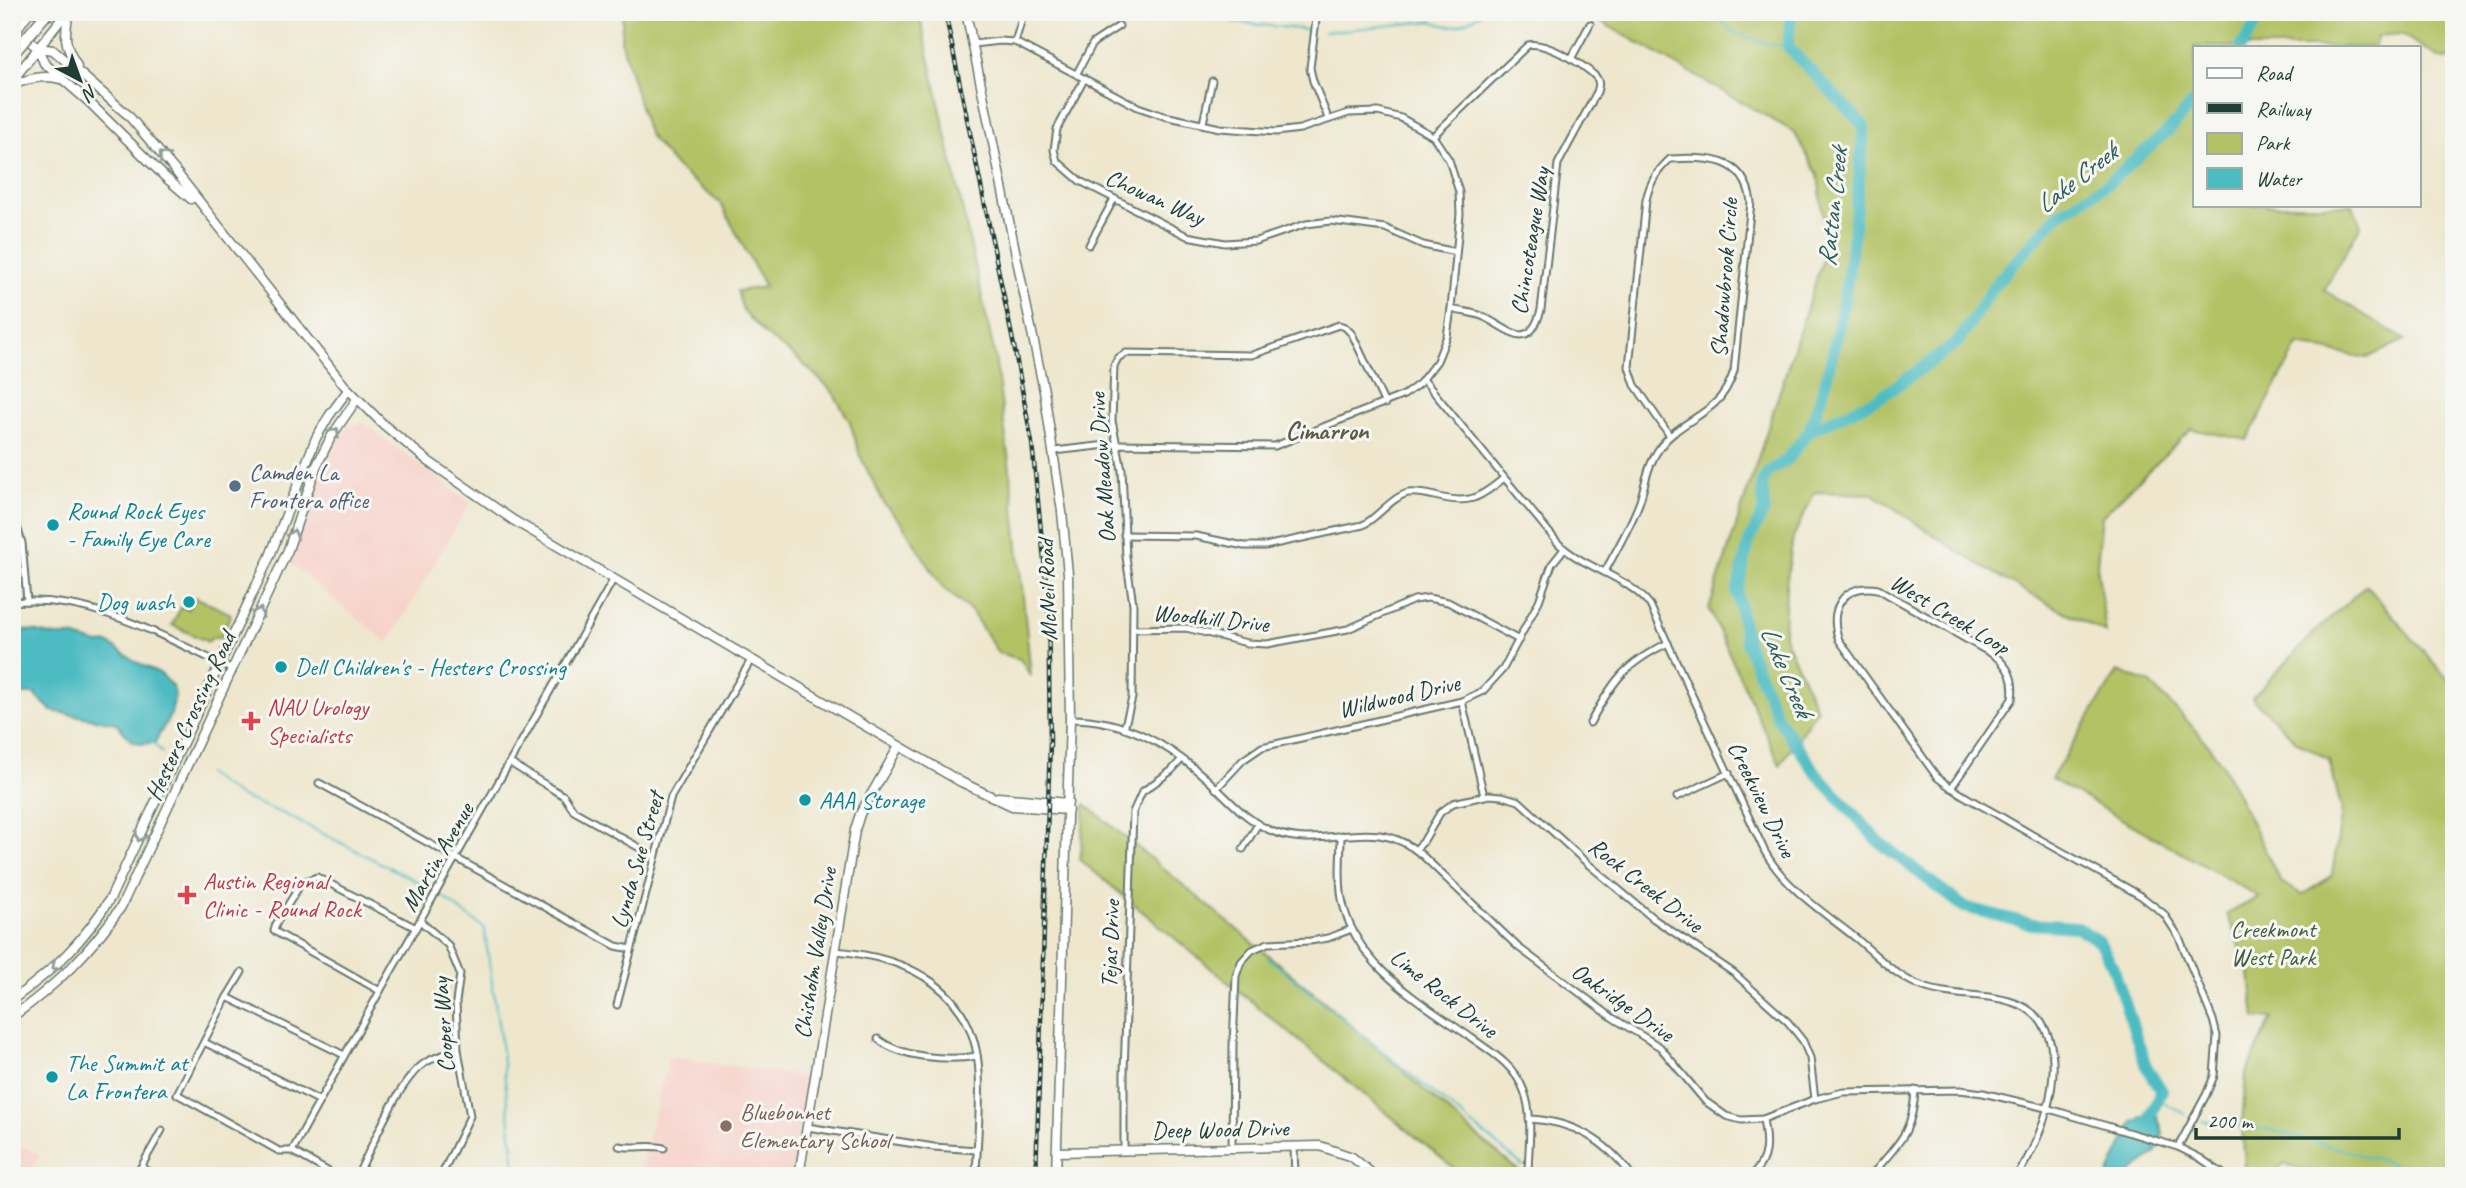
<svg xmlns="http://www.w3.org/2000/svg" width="2466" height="1188" font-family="Caveat,sans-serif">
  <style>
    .built { fill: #f7d1c9 }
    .green { fill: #b3c265; stroke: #69804c; stroke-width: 2 }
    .water { fill: #4dbcc2; stroke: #367c7b; stroke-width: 2 }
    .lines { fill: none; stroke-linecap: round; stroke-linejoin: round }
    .stream { stroke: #4dbcc2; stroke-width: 2 }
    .river { stroke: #4dbcc2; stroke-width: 12 }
    .street-casing { stroke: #67786a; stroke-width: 9 }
    .secondary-casing { stroke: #67786a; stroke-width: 11 }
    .street { stroke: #fff; stroke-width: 5 }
    .secondary { stroke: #fff; stroke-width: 8 }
    .rail-casing { stroke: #1f3d34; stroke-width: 4.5 }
    .rail { stroke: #f6f6f2; stroke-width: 2; stroke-dasharray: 5; stroke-linecap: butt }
    .highway-bridge-casing { stroke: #67786a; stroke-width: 13; stroke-linecap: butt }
    .highway-bridge { stroke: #fff; stroke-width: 10 }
    .oneway { stroke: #8f9e9a }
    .service-dot { fill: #5c6f8a; stroke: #f6f6f2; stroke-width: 2.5 }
    .culture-dot { fill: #0f9aa8; stroke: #f6f6f2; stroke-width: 2.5 }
    .health-dot { fill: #e0444e; stroke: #f6f6f2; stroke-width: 2.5 }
    .education-dot { fill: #8d6e63; stroke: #f6f6f2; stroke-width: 2.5 }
    .labels { text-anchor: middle; stroke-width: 6; stroke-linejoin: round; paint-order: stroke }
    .street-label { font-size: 24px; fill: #1f3d34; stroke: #f6f6f2 }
    .service-label { font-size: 24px; fill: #4e5e75; stroke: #f6f6f2; text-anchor: start }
    .culture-label { font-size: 24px; fill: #0d838f; stroke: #f6f6f2; text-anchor: start }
    .health-label { font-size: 24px; fill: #be3a42; stroke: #f6f6f2; text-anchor: start }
    .park-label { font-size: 24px; fill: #445e40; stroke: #f6f6f2 }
    .education-label { font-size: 24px; fill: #785e54; stroke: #f6f6f2; text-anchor: start }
    .water-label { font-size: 26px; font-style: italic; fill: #2a5d58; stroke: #f6f6f2 }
    .neighbourhood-label { font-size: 26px; font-weight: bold; fill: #5f5c46; stroke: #f6f6f2 }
  </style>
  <rect width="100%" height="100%" fill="#f6f6f2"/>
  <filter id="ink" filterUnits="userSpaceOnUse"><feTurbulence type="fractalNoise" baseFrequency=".0143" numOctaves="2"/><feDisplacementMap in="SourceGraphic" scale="14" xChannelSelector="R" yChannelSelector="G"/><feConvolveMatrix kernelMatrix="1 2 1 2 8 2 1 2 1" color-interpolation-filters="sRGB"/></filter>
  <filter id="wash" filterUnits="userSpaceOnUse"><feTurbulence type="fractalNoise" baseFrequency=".00686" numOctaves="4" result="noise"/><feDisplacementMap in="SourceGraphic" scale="28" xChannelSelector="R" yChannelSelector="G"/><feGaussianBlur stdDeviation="1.57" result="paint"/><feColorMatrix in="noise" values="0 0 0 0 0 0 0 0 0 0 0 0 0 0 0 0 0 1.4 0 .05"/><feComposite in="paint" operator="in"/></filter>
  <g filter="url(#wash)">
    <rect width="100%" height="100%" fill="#eee7ce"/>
    <!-- built -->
    <g class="built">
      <polygon points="364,423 470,503 388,643 290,563 320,473 348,425"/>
      <polygon points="669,1057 808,1077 793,1176 638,1176"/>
      <polygon points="12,1142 40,1155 28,1176 12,1176"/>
    </g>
    <!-- green -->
    <g class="green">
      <polygon points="623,12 919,12 995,356 1011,477 1031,676 1020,659 998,653 971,611 943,588 901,522 885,505 860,456 850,422 832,391 798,359 768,337 743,311 737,291 765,287 721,204 676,167 648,134 621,40"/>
      <polygon points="1584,12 2454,12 2454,60 2440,58 2401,34 2378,36 2374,47 2195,47 2195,205 2353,205 2361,225 2324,290 2405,340 2367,358 2298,345 2247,440 2191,429 2102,516 2097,565 2106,633 2026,592 1962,554 1873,494 1815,492 1793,537 1786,586 1784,636 1817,710 1780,765 1709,609 1827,246 1818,175 1794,132"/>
      <polygon points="2366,585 2454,686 2454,1176 2333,1176 2283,1164 2271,1176 2246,1176 2242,1126 2246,1073 2272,1018 2255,1018 2250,974 2227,914 2259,897 2051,779 2118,671 2151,684 2198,732 2222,764 2281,882 2303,895 2332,875 2342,811 2329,760 2296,741 2252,698 2317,630"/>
      <polygon points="195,597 231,614 221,637 213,637 208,642 172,625 181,607 188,610"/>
      <polygon points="1085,804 1325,1002 1473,1133 1525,1176 1463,1176 1080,860"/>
    </g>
    <!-- water -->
    <g class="water">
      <polygon points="12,629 33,631 56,636 72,636 99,644 108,643 138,663 161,674 173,687 175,695 171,714 155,742 143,744 132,741 116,723 52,711 34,694 21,694 12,690"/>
      <polygon points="2150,1113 2157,1115 2163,1133 2155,1154 2126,1176 2108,1176 2132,1123"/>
    </g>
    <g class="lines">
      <!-- stream -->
      <g class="stream">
        <polyline points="1217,12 1233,22 1308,30"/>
        <polyline points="1714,12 1733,32 1768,44 1788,47"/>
        <path d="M1324 32 1432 21C1454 31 1463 25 1483 12"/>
        <polyline points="153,742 162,753"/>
        <polyline points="206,774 237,795 286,815 432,889"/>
        <polyline points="440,895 484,928 500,1036 516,1176"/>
        <polyline points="1268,958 1523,1166"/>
        <polyline points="2160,1100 2185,1114"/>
        <polyline points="2202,1121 2277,1131 2414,1170 2435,1170 2454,1163"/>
      </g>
      <!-- river -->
      <g class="river">
        <path d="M1791 12 1788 47 1864 126C1855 229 1846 334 1809 431"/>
        <polyline points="2241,47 2263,12"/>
        <polyline points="2145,1127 2162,1091 2146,1066 2113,967 2099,941 2077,927 2031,924 1964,907 1879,842 1817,774 1778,719 1746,642 1737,591 1749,542 1764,510 1762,483 1768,472 1787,460 1809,431 1881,397 1958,342 1996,283 2058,215 2106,185 2169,130 2195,101"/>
      </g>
    </g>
  </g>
  <g filter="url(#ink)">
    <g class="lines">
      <defs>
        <g id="street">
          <polyline points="1317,12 1310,68 1313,81 1328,118"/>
          <polyline points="1015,42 1024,12"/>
          <polyline points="973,44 1000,41 1015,42 1138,107 1164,116 1220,128 1276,132 1300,129 1349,113 1378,112 1401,118 1433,136 1449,160 1459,192 1460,214 1451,309 1447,336 1437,361 1420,383 1404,395 1275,446 1116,444 1054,451"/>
          <polyline points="1571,59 1590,24"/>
          <polyline points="1077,73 1093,43 1119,26"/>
          <polyline points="1085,78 1057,129 1054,150 1057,161 1080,181 1187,236 1225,243 1256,241 1306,224 1331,221 1385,228 1423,245 1456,252"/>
          <polyline points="1203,123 1212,81"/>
          <path d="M1433 136 1528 45C1545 41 1583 64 1595 76 1600 81 1599 86 1597 92L1558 164 1541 310C1529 353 1510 330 1484 317 1474 312 1462 312 1451 309"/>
          <polyline points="1089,245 1114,199"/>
          <path d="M1423 379 1558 543C1583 568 1629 577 1650 605L1765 852C1786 889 1825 913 1857 939 1876 955 1894 974 1916 984 1949 999 1988 991 2020 1005 2080 1032 2046 1138 2016 1176"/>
          <polyline points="12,510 22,543 27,601"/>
          <path d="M1124 535 1196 536 1244 546H1265L1363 525C1378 517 1392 497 1408 493 1417 492 1426 494 1435 496 1468 505 1479 499 1504 478"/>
          <path d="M1604 573C1617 549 1631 526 1640 501 1646 481 1648 463 1661 446 1675 427 1698 419 1715 403 1725 394 1730 383 1734 371L1751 202C1745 156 1707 157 1670 159 1657 171 1650 182 1646 200L1629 367 1635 385 1670 436"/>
          <path d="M12 602C92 594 163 637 232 669"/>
          <polyline points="1133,629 1186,628 1247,643 1267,644 1348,629 1414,600 1428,598 1448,602 1519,640"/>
          <polyline points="1462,701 1484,796"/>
          <path d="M1070 719C1125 719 1168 744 1208 780 1230 800 1246 821 1274 832 1327 852 1372 812 1422 855L1518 947 1613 1018 1660 1047 1705 1101 1726 1116 1741 1120 1763 1119 1815 1099 1843 1092 1960 1090 1983 1093 2046 1108 2178 1147 2200 1158 2226 1176"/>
          <path d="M1590 723C1613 681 1624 664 1668 643"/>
          <polyline points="1124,729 1132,698 1133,604 1126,557 1122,470 1112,421 1114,366 1118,358 1126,353 1252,355 1339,325 1345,327 1352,334 1385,404"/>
          <polyline points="510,763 564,796 574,811 654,856"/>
          <polyline points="319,783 616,946 631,949"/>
          <path d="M1951 788 2012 699C2015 679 2009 667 1994 655L1878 589C1843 583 1828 609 1839 640L1937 777C1956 793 1977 803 1998 815 2045 843 2094 869 2141 896L2164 914 2179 937 2213 1020 2217 1036 2214 1076 2206 1095 2178 1147"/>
          <polyline points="1216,789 1243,760 1262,747 1462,701 1483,691 1503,669 1539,601 1552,564 1564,549"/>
          <polyline points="1677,797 1729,773"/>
          <path d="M1341 835C1341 856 1338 878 1342 899 1355 967 1421 1002 1473 1039 1493 1053 1515 1066 1524 1091 1534 1117 1528 1149 1528 1176"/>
          <polyline points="1243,849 1258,824"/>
          <polyline points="1416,849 1423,842 1440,813 1453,803 1489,795 1502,796 1519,801 1588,864 1654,919 1734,973 1788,1022 1803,1041 1810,1058 1815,1099"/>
          <polyline points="420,921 448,945 460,974 456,1002 458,1050 470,1116 441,1176"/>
          <path d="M835 951C909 957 975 989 979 1073 981 1107 977 1142 976 1176"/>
          <polyline points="242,972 227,997 344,1055"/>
          <polyline points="380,991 274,931 276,924 302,882 317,877 416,928"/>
          <polyline points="227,997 177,1094 279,1151 292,1151 336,1176"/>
          <polyline points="617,1005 671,797 751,660"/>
          <path d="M878 1039C901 1058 949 1061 977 1056"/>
          <polyline points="204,1042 320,1101"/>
          <path d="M1529 1119C1572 1121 1607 1141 1632 1176"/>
          <polyline points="807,1127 934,1147 977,1150"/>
          <path d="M619 1146C634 1149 652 1144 664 1148"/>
          <polyline points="1294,1147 1295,1176"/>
          <polyline points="1232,1148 1233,1045 1236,976 1241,962 1252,950 1268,943 1310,941 1328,938 1352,929"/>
          <polyline points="292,1151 380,991 613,580"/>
          <polyline points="1124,1151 1124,1072 1133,812 1142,792 1171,771 1182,759"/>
          <polyline points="141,1167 157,1176"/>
          <polyline points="136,1176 162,1130"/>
          <path d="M357 1176C372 1147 397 1084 422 1065 432 1057 446 1054 458 1050"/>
          <path d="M1752 1176C1769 1158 1767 1142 1763 1119"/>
          <path d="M1871 1176C1898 1143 1913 1134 1915 1090"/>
        </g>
        <g id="secondary">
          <polyline points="35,12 46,16 63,12"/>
          <path d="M69 12C64 36 64 45 77 66"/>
          <polyline points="966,12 1044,391 1062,512 1068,574 1070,719 1056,1176"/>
          <polyline points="12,28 38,48 44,63 89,102 165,177 191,199"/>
          <polyline points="38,48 53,50 128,115 173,168 344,385 384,425 428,461 513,520 961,782 1012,806 1068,810"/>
          <polyline points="12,81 67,12"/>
          <path d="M12 85C29 79 43 74 60 79"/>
          <polyline points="998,797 1068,803"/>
          <path d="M12 1000C55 969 83 942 111 897L270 556 316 438 329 416 348 390"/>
          <path d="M12 1017C58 984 89 953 121 907L288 550 316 467 331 437 357 399"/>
          <polyline points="1057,1152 1320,1146 1352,1157 1375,1176"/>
          <polyline points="799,1176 855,830 860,814 899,746"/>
        </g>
      </defs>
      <!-- street casing -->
      <use href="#street" class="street-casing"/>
      <!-- secondary casing -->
      <use href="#secondary" class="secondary-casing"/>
      <!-- street -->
      <use href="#street" class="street"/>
      <!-- secondary -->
      <use href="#secondary" class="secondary"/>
      <defs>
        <polyline id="rail" points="945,12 1014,346 1032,443 1048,599 1050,742 1036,1176"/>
      </defs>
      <!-- rail casing -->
      <use href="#rail" class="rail-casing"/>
      <!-- rail -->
      <use href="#rail" class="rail"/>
      <defs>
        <g id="highway-bridge">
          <polyline points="12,34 28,12"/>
          <polyline points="12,55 48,12"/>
        </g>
      </defs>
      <!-- highway-bridge casing -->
      <use href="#highway-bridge" class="highway-bridge-casing"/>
      <!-- highway-bridge -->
      <use href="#highway-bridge" class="highway-bridge"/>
    </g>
    <!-- one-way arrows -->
    <defs><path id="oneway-chevron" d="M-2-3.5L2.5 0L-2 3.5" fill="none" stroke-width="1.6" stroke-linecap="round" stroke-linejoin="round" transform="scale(1.75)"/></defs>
    <g class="oneway">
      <use href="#oneway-chevron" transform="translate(163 156) rotate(-131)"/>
      <use href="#oneway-chevron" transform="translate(335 432) rotate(-57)"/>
      <use href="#oneway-chevron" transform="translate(293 534) rotate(-73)"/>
      <use href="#oneway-chevron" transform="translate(259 612) rotate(-65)"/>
      <use href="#oneway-chevron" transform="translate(140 837) rotate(115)"/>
      <use href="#oneway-chevron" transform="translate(56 966) rotate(138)"/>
    </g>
  </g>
  <!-- markers -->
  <circle class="service-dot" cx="235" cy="486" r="7"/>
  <g class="culture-dot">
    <circle cx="53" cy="525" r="7"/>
    <circle cx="189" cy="602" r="7"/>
    <circle cx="281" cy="667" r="7"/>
    <circle cx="805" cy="800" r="7"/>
    <circle cx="52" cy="1077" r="7"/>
  </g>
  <g class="health-dot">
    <path d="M247.5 710.5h7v7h7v7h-7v7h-7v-7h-7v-7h7z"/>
    <path d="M183.5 884.5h7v7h7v7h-7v7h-7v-7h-7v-7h7z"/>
  </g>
  <circle class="education-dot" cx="726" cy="1126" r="7"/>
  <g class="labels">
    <!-- street labels -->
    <g class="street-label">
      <text transform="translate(1155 197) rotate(24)" y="8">Chowan Way</text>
      <text transform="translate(1530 241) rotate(-81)" y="8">Chincoteague Way</text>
      <text transform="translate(1724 278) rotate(-86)" y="8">Shadowbrook Circle</text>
      <text transform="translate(1102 468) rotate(-94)" y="8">Oak Meadow Drive</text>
      <text transform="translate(1047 590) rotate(-92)" y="8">McNeil Road</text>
      <text transform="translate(1950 614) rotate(31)" y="8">West Creek Loop</text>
      <text transform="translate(1211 618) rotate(6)" y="8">Woodhill Drive</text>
      <text transform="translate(1399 696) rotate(-13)" y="8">Wildwood Drive</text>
      <text transform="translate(190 716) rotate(-65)" y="8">Hesters Crossing Road</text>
      <text transform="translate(1762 799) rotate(64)" y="8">Creekview Drive</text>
      <text transform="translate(437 857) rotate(-60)" y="8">Martin Avenue</text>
      <text transform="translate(637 860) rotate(-74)" y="8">Lynda Sue Street</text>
      <text transform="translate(1646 885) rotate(38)" y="8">Rock Creek Drive</text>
      <text transform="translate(1110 944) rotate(-88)" y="8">Tejas Drive</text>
      <text transform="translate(815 953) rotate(-81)" y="8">Chisholm Valley Drive</text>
      <text transform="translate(1444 993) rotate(38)" y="8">Lime Rock Drive</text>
      <text transform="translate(1623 1002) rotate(35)" y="8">Oakridge Drive</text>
      <text transform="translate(443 1025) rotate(-94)" y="8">Cooper Way</text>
      <text transform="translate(1220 1129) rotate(-1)" y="8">Deep Wood Drive</text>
    </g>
    <!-- service labels -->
    <g class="service-label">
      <text x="249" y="480">Camden La<tspan x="249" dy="28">Frontera office</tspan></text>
    </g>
    <!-- culture labels -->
    <g class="culture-label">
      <text x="67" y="519">Round Rock Eyes<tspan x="67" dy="28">- Family Eye Care</tspan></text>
      <text x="175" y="610" text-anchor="end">Dog wash</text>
      <text x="295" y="675">Dell Children's - Hesters Crossing</text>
      <text x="819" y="808">AAA Storage</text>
      <text x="66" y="1071">The Summit at<tspan x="66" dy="28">La Frontera</tspan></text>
    </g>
    <!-- health labels -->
    <g class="health-label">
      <text x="267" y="715">NAU Urology<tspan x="267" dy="28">Specialists</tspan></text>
      <text x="203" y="889">Austin Regional<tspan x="203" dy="28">Clinic - Round Rock</tspan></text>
    </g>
    <!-- park labels -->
    <g class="park-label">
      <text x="2273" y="937">Creekmont<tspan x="2273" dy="28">West Park</tspan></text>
    </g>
    <!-- education labels -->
    <g class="education-label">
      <text x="740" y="1120">Bluebonnet<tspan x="740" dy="28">Elementary School</tspan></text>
    </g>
    <!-- water labels -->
    <g class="water-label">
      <text transform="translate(2076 178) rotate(-38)" y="9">Lake Creek</text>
      <text transform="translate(1832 207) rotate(-84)" y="9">Rattan Creek</text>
      <text transform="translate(1787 671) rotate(67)" y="9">Lake Creek</text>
    </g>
    <!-- neighbourhood labels -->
    <g class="neighbourhood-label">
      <text x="1327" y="439">Cimarron</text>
    </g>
  </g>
  <!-- margin -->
  <rect width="2466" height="1188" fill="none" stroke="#f6f6f2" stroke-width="42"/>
  <!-- legend -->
  <rect x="2193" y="46" width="228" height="161" fill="#f6f6f2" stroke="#a0aca6" stroke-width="2"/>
  <rect x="2207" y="68" width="35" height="10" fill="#ffffff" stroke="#a0aca6" stroke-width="2"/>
  <text x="2256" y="80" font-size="21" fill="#1f3d34">Road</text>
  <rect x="2207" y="103" width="35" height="10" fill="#1f3d34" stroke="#a0aca6" stroke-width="2"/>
  <text x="2256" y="116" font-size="21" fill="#1f3d34">Railway</text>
  <rect x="2207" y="133" width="35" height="21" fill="#b3c265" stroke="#a0aca6" stroke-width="2"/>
  <text x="2256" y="150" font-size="21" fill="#1f3d34">Park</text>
  <rect x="2207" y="168" width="35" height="21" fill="#4dbcc2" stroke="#a0aca6" stroke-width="2"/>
  <text x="2256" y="186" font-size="21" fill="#1f3d34">Water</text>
  <!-- north arrow -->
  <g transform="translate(80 80) rotate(139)" stroke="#f6f6f2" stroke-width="5" paint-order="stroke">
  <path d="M0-5L12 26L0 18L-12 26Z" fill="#1f3d34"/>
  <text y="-10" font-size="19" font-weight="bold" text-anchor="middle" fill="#1f3d34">N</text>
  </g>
  <!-- scale -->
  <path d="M2196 1128v10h203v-10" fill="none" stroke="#1f3d34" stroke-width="3.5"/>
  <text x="2207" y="1128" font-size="21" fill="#1f3d34" stroke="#f6f6f2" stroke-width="5" paint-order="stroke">200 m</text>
</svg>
